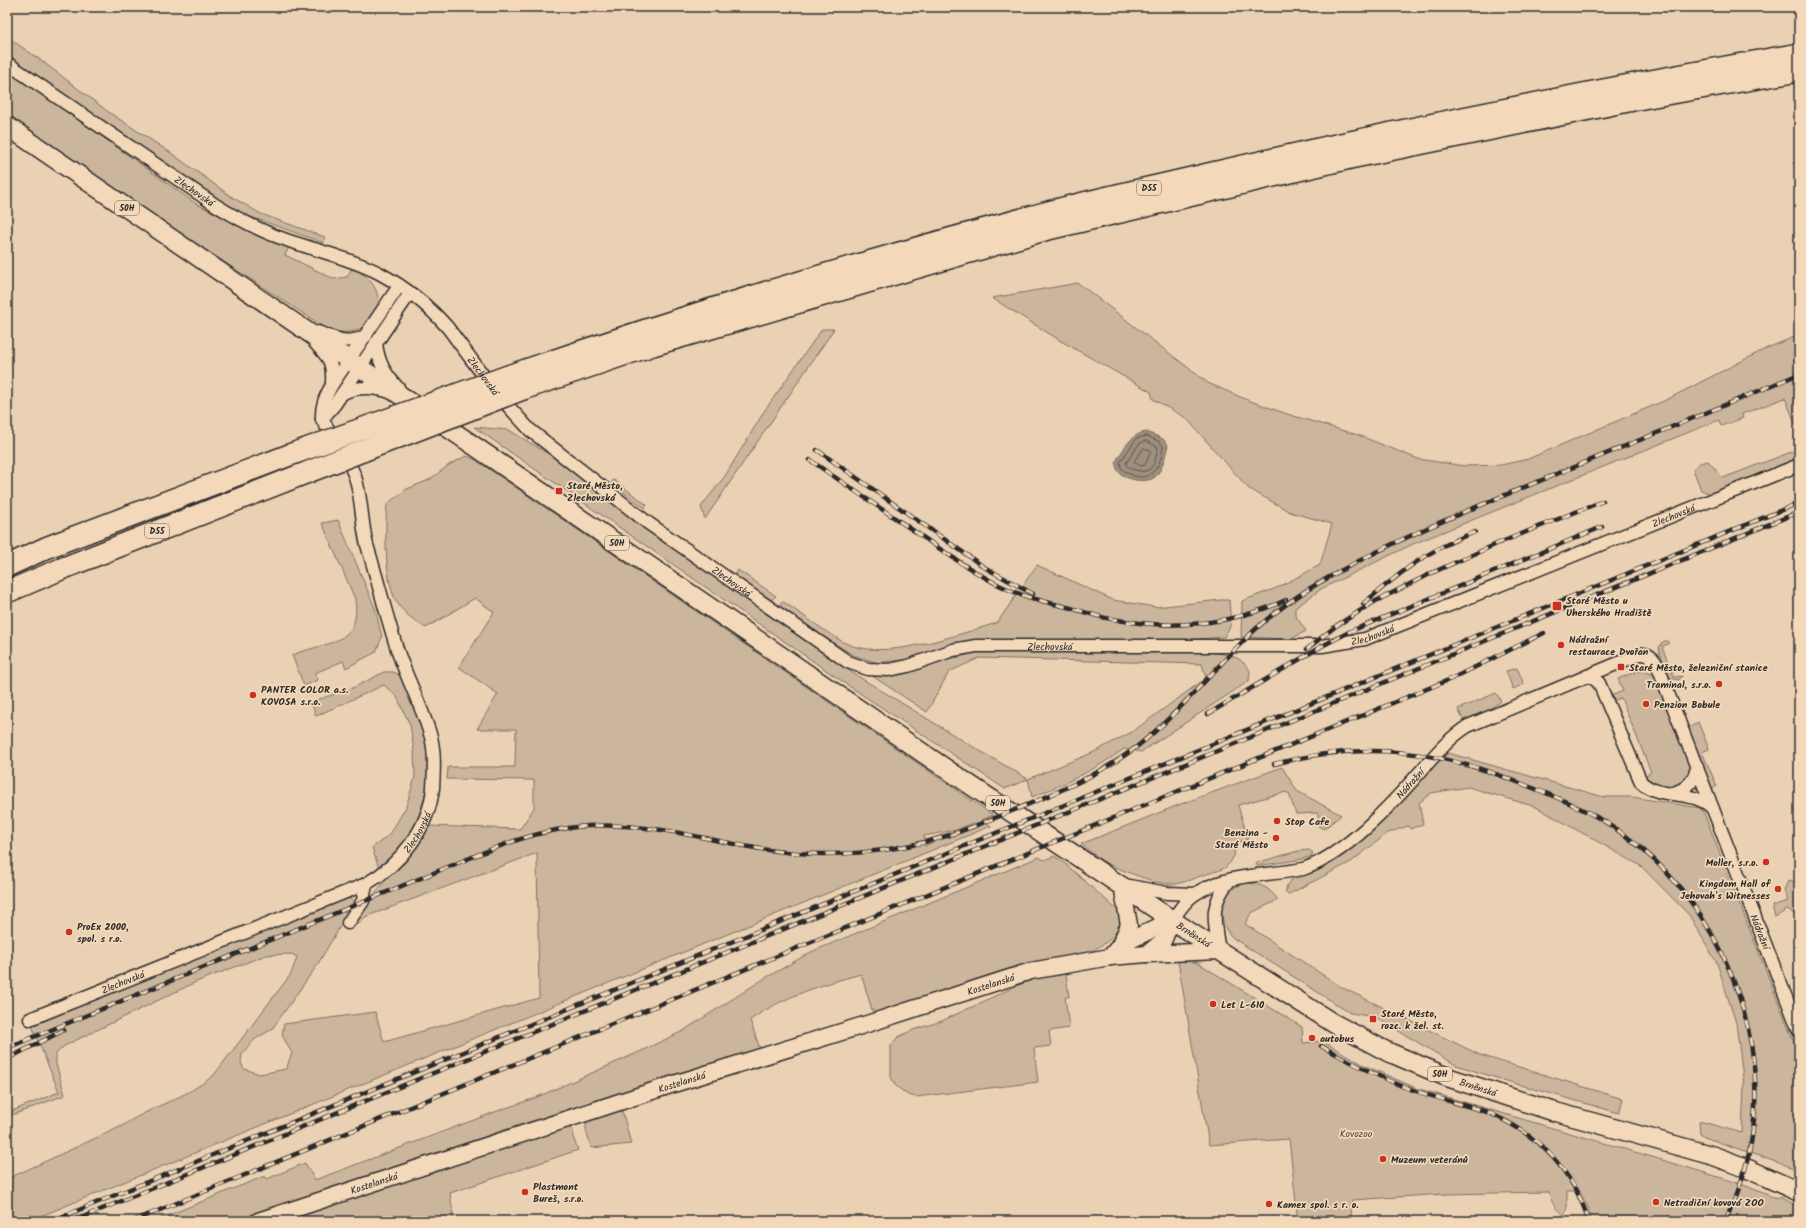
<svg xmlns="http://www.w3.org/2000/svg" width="1806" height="1228" font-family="Kalam,sans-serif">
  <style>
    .green { fill: #cbb69d; stroke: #7b7064; fill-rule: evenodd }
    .water { fill: #9f8f7e; stroke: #71675d }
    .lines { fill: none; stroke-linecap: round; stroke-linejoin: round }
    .shore { stroke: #59534c; stroke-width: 1 }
    .street-casing { stroke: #2b2b2b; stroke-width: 15 }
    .secondary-casing { stroke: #2b2b2b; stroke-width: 19 }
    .primary-casing { stroke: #2b2b2b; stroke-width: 21 }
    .highway-casing { stroke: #2b2b2b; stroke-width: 24 }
    .street { stroke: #f3d8ba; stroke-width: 12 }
    .secondary { stroke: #f3d8ba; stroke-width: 16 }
    .primary { stroke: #f3d8ba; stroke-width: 18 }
    .highway { stroke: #f3d8ba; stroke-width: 21 }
    .rail-casing { stroke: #2b2b2b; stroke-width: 4.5 }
    .rail { stroke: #f3d8ba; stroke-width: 3; stroke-dasharray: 9; stroke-linecap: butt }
    .highway-bridge-casing { stroke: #2b2b2b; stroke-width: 24; stroke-linecap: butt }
    .highway-bridge { stroke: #f3d8ba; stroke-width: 21 }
    .poi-dot { fill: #c8321e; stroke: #f3d8ba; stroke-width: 1.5 }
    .labels { text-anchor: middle; stroke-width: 3.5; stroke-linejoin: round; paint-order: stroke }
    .shield { fill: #f3d8ba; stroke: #675f56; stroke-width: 1 }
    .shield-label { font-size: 9px; font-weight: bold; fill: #2b2b2b }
    .street-label { font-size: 10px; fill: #2b2b2b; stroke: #f3d8ba }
    .poi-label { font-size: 10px; font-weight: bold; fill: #2b2b2b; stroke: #f3d8ba; text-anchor: start }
    .park-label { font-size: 10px; fill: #4b4742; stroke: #f3d8ba }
  </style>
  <rect width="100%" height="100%" fill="#ebd1b4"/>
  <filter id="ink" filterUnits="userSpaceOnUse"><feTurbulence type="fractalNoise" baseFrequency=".025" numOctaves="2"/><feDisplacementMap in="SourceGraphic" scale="8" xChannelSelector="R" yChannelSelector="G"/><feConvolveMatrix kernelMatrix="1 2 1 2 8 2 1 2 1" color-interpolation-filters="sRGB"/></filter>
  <g filter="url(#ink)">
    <!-- green -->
    <g class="green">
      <polygon points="7,37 42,61 107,111 171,153 232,197 261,214 325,237 324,243 246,215 196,188 129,138 7,56"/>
      <path d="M7 69 195 203 238 225 289 247 285 255 334 279 347 277 352 268C375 277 390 305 367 324 361 328 355 332 348 332 339 333 332 330 324 327L166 224 7 115Z"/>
      <polygon points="1078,283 1208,383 1245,399 1287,414 1358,435 1418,459 1465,466 1501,465 1528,459 1666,400 1767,348 1799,335 1799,432 1785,398 1742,414 1743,418 1721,426 1719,420 1413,544 1321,589 1295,608 1295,615 1306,631 1291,639 1241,637 1242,601 1279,587 1320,565 1332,524 1290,512 1248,488 1186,418 1153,399 1151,392 1061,341 992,298"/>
      <polygon points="822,329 834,329 705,519 701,507 725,476 765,410"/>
      <path d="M474 427 509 430 570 467 633 520 851 672 975 748 1028 779 1092 753 1132 732 1206 678 1202 664 979 658 949 672 927 712 866 672 959 657 981 651 1203 652C1222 654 1240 653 1250 671L1249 681 1141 752 1124 749C1095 770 1065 784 1032 797L1028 779 1005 789 849 686Z"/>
      <polygon points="1799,449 1799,462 1711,494 1701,490 1693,469 1700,463 1708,461 1723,478"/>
      <path d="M466 456 474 459 508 482 993 815 982 820 991 826 29 1221H7V1179L122 1126C151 1106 187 1098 214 1075L291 974 297 957 292 954 266 955 196 982 64 1046 56 1054V1064L65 1095 7 1117V1113L59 1092 32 1026 347 897 350 898 354 903 316 967 272 1029 254 1040 242 1054 241 1063 244 1069 260 1074 286 1069 292 1053 282 1035 284 1024 375 1012 384 1042 539 998 537 853 365 917 359 924 357 920C369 896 390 876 407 857 415 847 422 836 429 826L520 829 534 808V780L447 779 448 767H515L516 729H477L498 694 459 667 494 612 475 598 426 628C416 621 405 615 398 604 384 584 385 529 387 504L407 489 429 480 449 465ZM973 823 925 846 924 836 956 830Z"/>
      <polygon points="614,480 647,505 645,508 612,484 612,481"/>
      <path d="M338 520 375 608 382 637 376 652 346 668 343 661 315 673 318 680 304 686 292 655C324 642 362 646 355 599L322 523Z"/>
      <path d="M1037 565 1113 600 1155 607 1221 600H1229L1231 625 1224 637 1170 641 1042 640 985 641 944 648 907 659 878 663 853 655 807 626 779 607 782 601C802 614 822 630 843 642 882 663 955 635 997 623Z"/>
      <polygon points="738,570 776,596 770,601 735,576"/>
      <polygon points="1664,641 1667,641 1669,643 1662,647 1674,677 1682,676 1679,680 1670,678 1660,653 1659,647"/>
      <polygon points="1517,668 1524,684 1513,689 1506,671"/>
      <path d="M1643 671 1652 674 1659 680 1691 757V773C1688 777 1685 782 1681 785 1670 794 1651 785 1644 776L1651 772 1621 698 1613 701 1611 696 1623 691 1618 679 1635 672Z"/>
      <path d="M384 672C390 672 394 671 399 675 410 683 426 737 428 751 430 768 427 789 422 806 415 831 399 849 382 869L379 868 372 848 390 834 406 807 415 777 414 750 410 725 397 697 384 685 316 716 311 702 355 687Z"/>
      <polygon points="1496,693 1501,701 1486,712 1464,722 1458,709"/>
      <polygon points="1698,722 1709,749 1702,752 1717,786 1711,789 1688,729"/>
      <path d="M1448 753 1604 797H1632L1700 808 1704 813 1799 1055V1170L1704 1137 1700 1134 1699 1121 1742 1133 1744 1085 1736 1023 1717 963 1689 915 1641 866 1536 807 1468 787 1431 793 1419 803 1423 824 1410 829 1408 826 1388 833 1351 862 1289 894 1286 893C1284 876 1306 875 1317 870 1327 865 1337 858 1346 851 1382 822 1412 784 1448 753Z"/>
      <path d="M1282 767 1297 791 1341 815 1324 829 1318 826V813L1296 814 1289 794 1286 792 1238 805 1248 839 1236 843 1234 853 1235 854C1226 872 1221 869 1204 875 1193 878 1183 884 1172 884 1157 885 1122 870 1108 864 1098 859 1089 850 1081 844L1181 804Z"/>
      <polygon points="1309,850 1313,853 1310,857 1298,860 1257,866 1256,863 1298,851"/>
      <path d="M1054 856 1062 861 1114 907C1117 910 1120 913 1120 917 1124 934 1098 950 1084 953 1067 957 1049 959 1032 962L1031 964 1019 966 873 1013 861 974C823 984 782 997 750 1020L760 1049 240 1221H154L265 1176 267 1179 305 1163 315 1180 503 1109 535 1098 637 1053 683 1031 762 980 811 952 1039 857 1044 860Z"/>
      <polygon points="1788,881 1799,884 1799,916 1787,910 1775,917 1772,906 1788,901 1784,890"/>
      <path d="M1246 883C1260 883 1270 888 1278 900L1251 913 1245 924 1343 988 1480 1055 1623 1099 1619 1113 1503 1080 1456 1065 1375 1017 1350 1013 1233 938C1225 930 1223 924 1222 914H1218C1225 897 1227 888 1246 883Z"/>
      <path d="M1184 960 1198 963 1302 1027 1303 1043 1322 1041 1366 1066 1416 1088 1686 1167 1741 1184 1778 1199 1780 1197 1799 1207V1221H1591L1588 1207 1579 1191H1567V1207L1564 1216C1554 1207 1552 1204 1549 1192L1445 1194 1352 1200 1351 1221H1298L1289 1139 1209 1145 1178 961Z"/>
      <polygon points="1066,974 1069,997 1065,997 1069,1028 1049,1031 1051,1046 1034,1048 1038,1082 916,1097 908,1095 901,1090 895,1085 891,1077 891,1045 898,1037 913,1030 942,1021 1029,980"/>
      <path d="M619 1109 622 1110 631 1144 591 1148C590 1141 585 1132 586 1125 586 1116 612 1111 619 1109Z"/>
      <polygon points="567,1126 573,1130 573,1137 578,1150 450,1193 454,1221 276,1221"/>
    </g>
    <!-- water -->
    <path class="water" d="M1147 432 1163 439 1168 445C1165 456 1163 469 1155 477 1146 484 1125 480 1118 471 1116 468 1116 464 1116 461 1124 449 1131 433 1147 432Z"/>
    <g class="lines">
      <!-- shore -->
      <g class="shore">
        <path d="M1147 436 1160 442 1163 446C1161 472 1144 488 1121 468L1120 462 1136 439Z"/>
        <path d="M1146 441 1158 447C1155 465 1152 476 1132 469 1128 467 1127 467 1126 463L1139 444Z"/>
        <polygon points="1144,448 1150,450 1151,451 1145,465 1141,466 1134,462"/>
      </g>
      <defs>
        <g id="street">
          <path id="s1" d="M7 63 214 204C233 216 253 227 273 235 308 249 346 256 379 273 405 287 429 306 448 328L498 395 530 430 648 523 848 662 868 669 889 670 908 666 953 650 976 646H1322L1365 639 1799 465"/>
          <path d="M318 332C336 339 347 345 366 336"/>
          <path d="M315 343C330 359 333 362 332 384"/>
          <path d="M376 343C378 363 386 375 399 389"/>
          <path d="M343 393C358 386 374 387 390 392"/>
          <polyline points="322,419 335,404 410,293"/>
          <path d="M1587 676 1593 678 1599 683 1641 782C1661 801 1694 788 1713 809"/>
          <path d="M1672 793C1687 790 1695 781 1697 766"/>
          <polyline points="1124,885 1167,893 1194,894"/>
          <path id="s2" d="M1172 920C1179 911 1185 900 1195 894 1226 873 1268 876 1303 869 1345 855 1391 805 1420 772 1435 755 1449 738 1468 726L1640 654C1657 652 1661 676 1666 688L1799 1031"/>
          <polyline points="348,923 363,901 366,884"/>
          <path d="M1219 951C1214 920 1209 905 1230 880"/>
          <path id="s3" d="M30 1019 366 884C401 864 429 828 433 788 434 771 435 753 431 737 423 709 409 683 399 655 387 619 378 581 367 545 361 522 362 494 354 474 346 454 332 437 322 419 321 405 326 395 333 383L399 286"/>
        </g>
        <g id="secondary">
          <polyline points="1120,945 1129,925 1122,885"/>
          <polyline points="1147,954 1163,941 1172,920"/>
          <polyline points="1110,957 1120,945 1172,920"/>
          <path id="s4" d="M258 1221 677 1083 864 1025 1031 971 1110 957 1147 954 1219 951"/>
        </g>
        <g id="primary">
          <path id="s5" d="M7 126 933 760 1187 930 1333 1023 1386 1051 1447 1077 1552 1111 1714 1156 1746 1168 1799 1192"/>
        </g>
        <g id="highway">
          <path d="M511 375C686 315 863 261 1041 214 1095 199 1150 188 1204 175 1401 129 1600 89 1799 54"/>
          <polyline points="523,389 653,345 1048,229 1350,158 1643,98 1799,71"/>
          <polyline points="7,566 48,547 292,454"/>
          <polyline points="7,592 61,569 308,472"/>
        </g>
      </defs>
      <!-- street casing -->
      <use href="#street" class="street-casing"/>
      <!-- secondary casing -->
      <use href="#secondary" class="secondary-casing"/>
      <!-- primary casing -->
      <use href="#primary" class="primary-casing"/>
      <!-- highway casing -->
      <use href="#highway" class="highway-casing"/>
      <!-- street -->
      <use href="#street" class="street"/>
      <!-- secondary -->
      <use href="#secondary" class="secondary"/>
      <!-- primary -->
      <use href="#primary" class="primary"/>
      <!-- highway -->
      <use href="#highway" class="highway"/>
      <defs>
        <g id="rail">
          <polyline points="817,450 984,567 1033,594"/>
          <path d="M810 460C846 485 883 510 920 535 946 553 971 571 999 585 1022 597 1046 602 1071 608 1085 612 1098 617 1112 619 1171 630 1231 625 1286 600"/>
          <path d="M1363 604C1401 572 1427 550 1475 532"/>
          <polyline points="1307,649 1336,626 1374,602 1436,571 1499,543 1603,501"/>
          <polyline points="1208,714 1322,646 1351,631 1602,527"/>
          <path d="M1274 764C1365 740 1439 750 1525 785 1552 795 1578 806 1602 820 1678 866 1729 943 1748 1029 1763 1094 1755 1161 1725 1221"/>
          <path d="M1321 1046C1347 1060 1374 1075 1402 1086 1430 1097 1459 1103 1487 1112 1495 1115 1503 1120 1511 1124 1550 1146 1575 1178 1589 1221"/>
          <path d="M7 1048 482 853C516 839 551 828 588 826 647 822 703 839 761 849 825 859 894 854 956 833 976 826 997 817 1017 809 1060 791 1102 774 1139 745 1183 710 1217 664 1258 627 1276 611 1297 596 1317 584 1388 542 1466 511 1542 480 1628 445 1714 410 1799 374"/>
          <polyline points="7,1059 64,1030"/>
          <polyline points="52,1221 1799,503"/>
          <polyline points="73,1221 1799,512"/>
          <polyline points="133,1221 1451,679 1544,633"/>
        </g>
      </defs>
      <!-- rail casing -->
      <use href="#rail" class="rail-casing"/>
      <!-- rail -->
      <use href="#rail" class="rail"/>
      <defs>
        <g id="highway-bridge">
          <polyline points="292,454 511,375"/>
          <polyline points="308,472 523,389"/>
        </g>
      </defs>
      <!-- highway-bridge casing -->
      <use href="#highway-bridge" class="highway-bridge-casing"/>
      <!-- highway-bridge -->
      <use href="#highway-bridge" class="highway-bridge"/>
    </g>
  </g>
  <!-- markers -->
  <g class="poi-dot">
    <rect x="555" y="487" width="8" height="8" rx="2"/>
    <rect x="1552" y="601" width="10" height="10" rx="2"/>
    <circle cx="1561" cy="645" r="4"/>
    <rect x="1617" y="663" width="8" height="8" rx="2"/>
    <circle cx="1719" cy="684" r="4"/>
    <circle cx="253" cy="695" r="4"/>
    <circle cx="1646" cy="704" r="4"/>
    <circle cx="1277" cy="821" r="4"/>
    <circle cx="1276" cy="838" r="4"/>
    <circle cx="1766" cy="862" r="4"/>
    <circle cx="1778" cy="889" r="4"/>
    <circle cx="69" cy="932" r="4"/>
    <circle cx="1213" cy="1004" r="4"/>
    <rect x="1369" y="1015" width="8" height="8" rx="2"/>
    <circle cx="1312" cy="1038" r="4"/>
    <circle cx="1383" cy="1159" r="4"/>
    <circle cx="525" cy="1192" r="4"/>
    <circle cx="1656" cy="1202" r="4"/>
    <circle cx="1269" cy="1204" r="4"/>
  </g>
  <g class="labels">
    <!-- shield labels -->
    <g class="shield">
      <rect x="1137" y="181" width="24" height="14" rx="3"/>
      <rect x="115" y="201" width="24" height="14" rx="3"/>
      <rect x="145" y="524" width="24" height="14" rx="3"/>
      <rect x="605" y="536" width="24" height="14" rx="3"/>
      <rect x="986" y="796" width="24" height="14" rx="3"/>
      <rect x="1428" y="1067" width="24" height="14" rx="3"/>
    </g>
    <g class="shield-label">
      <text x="1149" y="191">D55</text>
      <text x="127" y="211">50H</text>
      <text x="157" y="534">D55</text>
      <text x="617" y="546">50H</text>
      <text x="998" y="806">50H</text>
      <text x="1440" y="1077">50H</text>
    </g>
    <!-- street labels -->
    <g class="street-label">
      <text dy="4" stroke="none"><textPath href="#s1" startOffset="227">Zlechovská</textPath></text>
      <text dy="4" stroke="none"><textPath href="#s1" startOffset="578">Zlechovská</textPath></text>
      <text dy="4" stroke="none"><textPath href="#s1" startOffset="1898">Zlechovská</textPath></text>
      <text dy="4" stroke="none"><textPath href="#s1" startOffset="902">Zlechovská</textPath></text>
      <text dy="4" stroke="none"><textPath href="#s1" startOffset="1574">Zlechovská</textPath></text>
      <text dy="4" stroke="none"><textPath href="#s1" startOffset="1250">Zlechovská</textPath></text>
      <text dy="4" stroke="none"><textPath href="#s2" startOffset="285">Nádražní</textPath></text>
      <text dy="4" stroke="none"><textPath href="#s3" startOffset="436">Zlechovská</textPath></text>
      <text dy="4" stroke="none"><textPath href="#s2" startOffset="861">Nádražní</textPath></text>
      <text dy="4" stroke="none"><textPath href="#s5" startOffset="1436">Brněnská</textPath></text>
      <text dy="4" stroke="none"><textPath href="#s3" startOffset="100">Zlechovská</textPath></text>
      <text dy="4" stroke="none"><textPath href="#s4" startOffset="770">Kostelanská</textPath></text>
      <text dy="4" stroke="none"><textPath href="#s4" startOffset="446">Kostelanská</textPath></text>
      <text dy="4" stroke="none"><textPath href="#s5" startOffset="1760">Brněnská</textPath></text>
      <text dy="4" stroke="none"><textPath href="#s4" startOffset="122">Kostelanská</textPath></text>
    </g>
    <!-- poi labels -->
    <g class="poi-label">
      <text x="567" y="489">Staré Město,<tspan x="567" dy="12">Zlechovská</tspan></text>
      <text x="1566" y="604">Staré Město u<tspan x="1566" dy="12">Uherského Hradiště</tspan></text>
      <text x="1569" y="643">Nádražní<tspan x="1569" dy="12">restaurace Dvořan</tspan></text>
      <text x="1629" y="671">Staré Město, železniční stanice</text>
      <text x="1711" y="688" text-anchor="end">Traminal, s.r.o.</text>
      <text x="261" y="693">PANTER COLOR a.s.<tspan x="261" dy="12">KOVOSA s.r.o.</tspan></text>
      <text x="1654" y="708">Penzion Bobule</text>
      <text x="1285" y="825">Stop Cafe</text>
      <text x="1268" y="836" text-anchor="end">Benzina -<tspan x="1268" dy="12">Staré Město</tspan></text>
      <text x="1758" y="866" text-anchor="end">Moller, s.r.o.</text>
      <text x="1770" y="887" text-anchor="end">Kingdom Hall of<tspan x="1770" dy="12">Jehovah's Witnesses</tspan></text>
      <text x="77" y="930">ProEx 2000,<tspan x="77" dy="12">spol. s r.o.</tspan></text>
      <text x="1221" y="1008">Let L-610</text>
      <text x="1381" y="1017">Staré Město,<tspan x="1381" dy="12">rozc. k žel. st.</tspan></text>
      <text x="1320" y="1042">autobus</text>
      <text x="1391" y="1163">Muzeum veteránů</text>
      <text x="533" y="1190">Plastmont<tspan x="533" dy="12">Bureš, s.r.o.</tspan></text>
      <text x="1664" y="1206">Netradiční kovová ZOO</text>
      <text x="1277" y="1208">Kamex spol. s r. o.</text>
    </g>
    <!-- park labels -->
    <g class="park-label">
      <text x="1356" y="1137">Kovozoo</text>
    </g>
  </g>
  <!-- margin -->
  <rect width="1806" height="1228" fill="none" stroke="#f3d8ba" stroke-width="24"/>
  <rect x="12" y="12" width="1782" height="1204" fill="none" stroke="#2b2b2b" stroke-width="1.5" filter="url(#ink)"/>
</svg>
